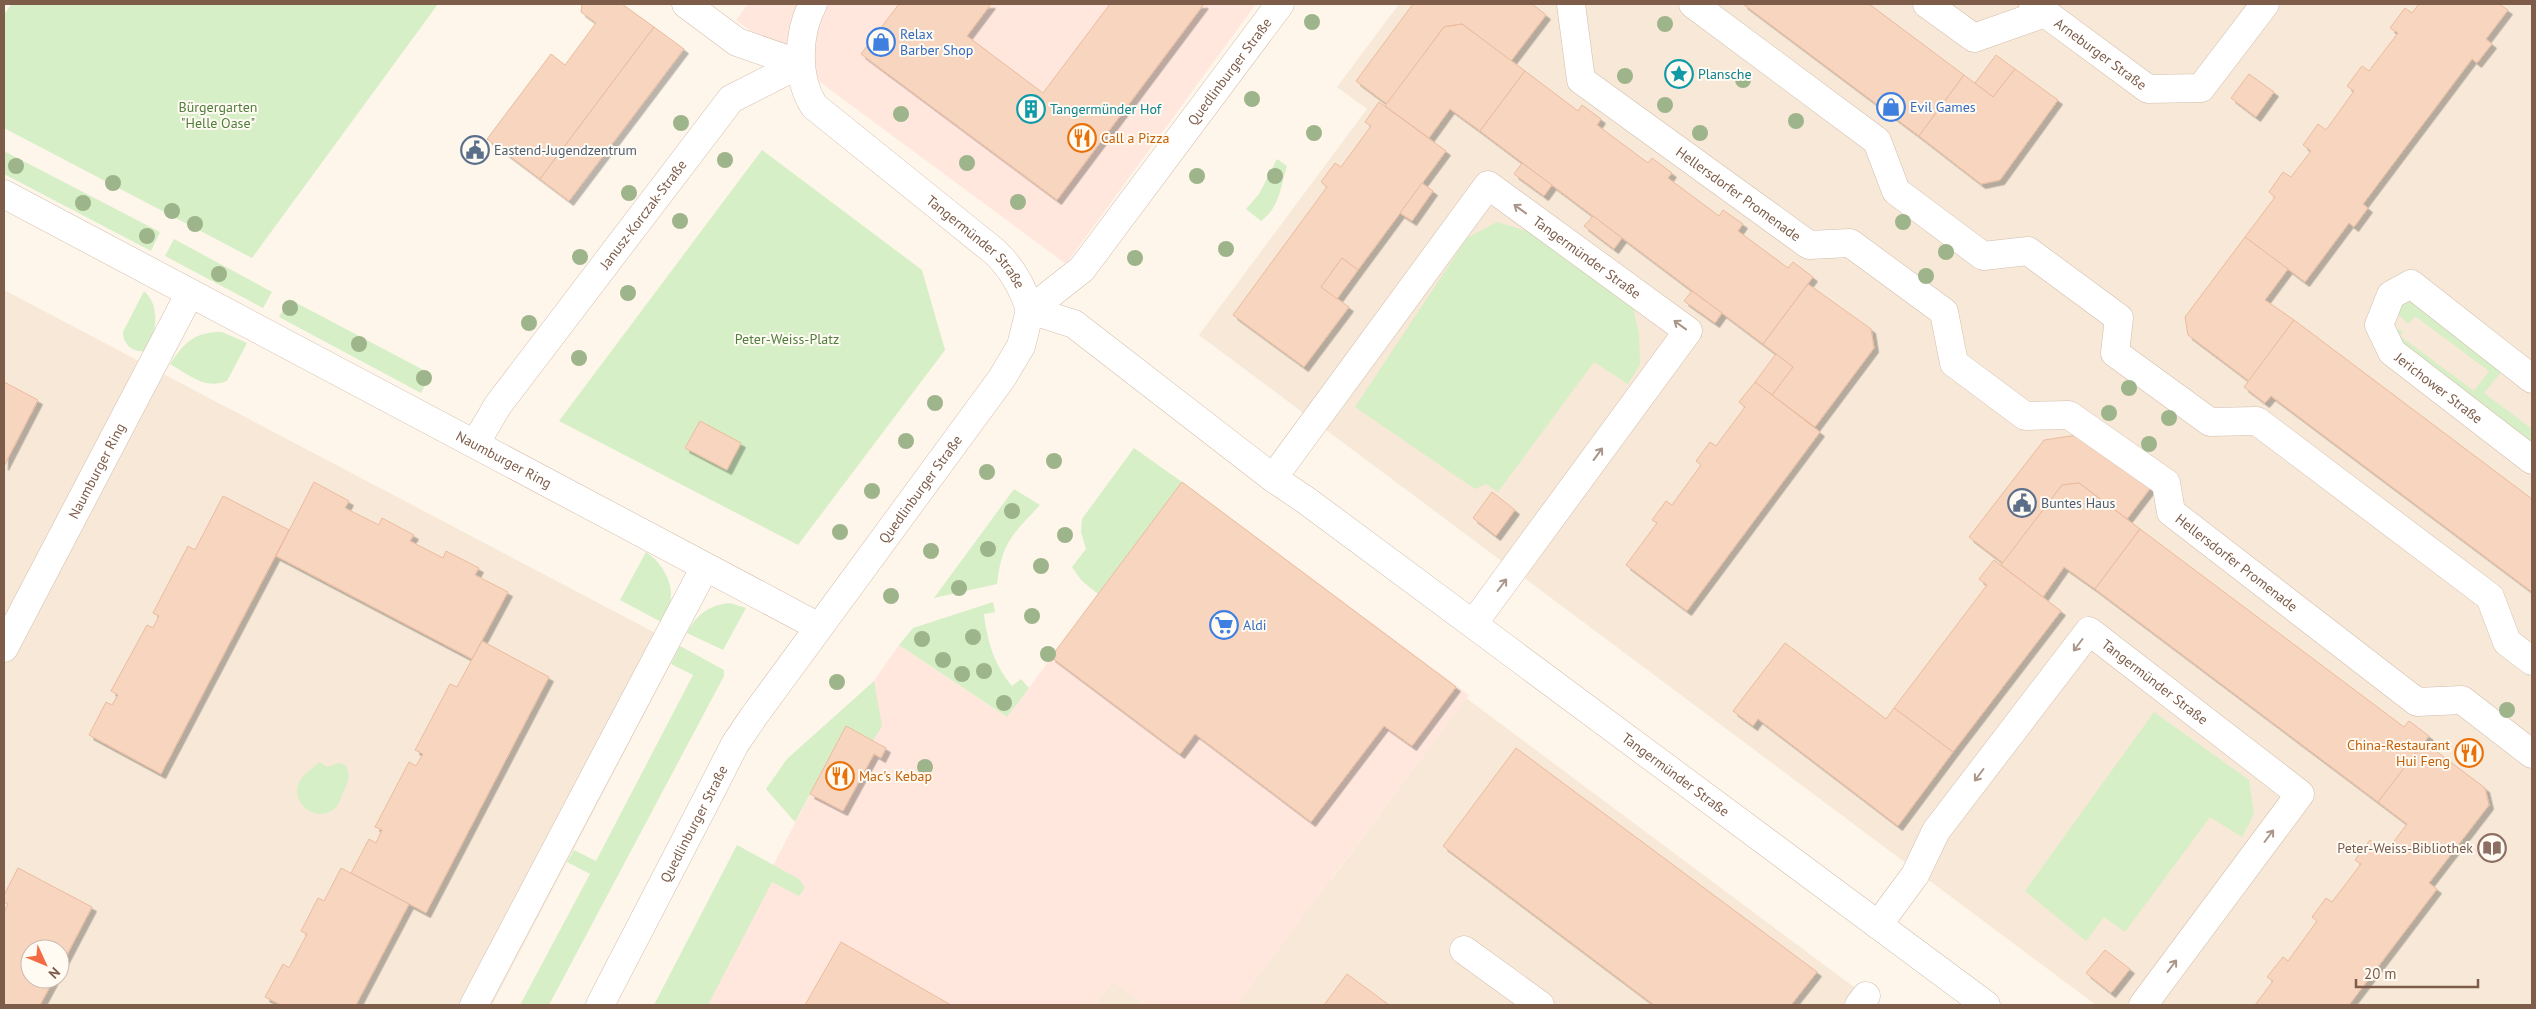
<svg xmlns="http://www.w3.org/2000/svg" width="2536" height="1009" font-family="'PT Sans',sans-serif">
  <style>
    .residential { fill: #f7e8d7; fill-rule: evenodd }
    .commercial { fill: #ffe7dd }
    .green { fill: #d6efc6 }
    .building { fill: #f7d5bf; stroke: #ebbb9d; filter: url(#shadow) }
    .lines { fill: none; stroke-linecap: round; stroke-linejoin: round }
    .minor-casing { stroke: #d3bead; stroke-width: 29 }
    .minor { stroke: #fff; stroke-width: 28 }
    .tree { fill: #9eb48b }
    .oneway { stroke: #aa9589 }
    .labels { text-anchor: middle; stroke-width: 4; stroke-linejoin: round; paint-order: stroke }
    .shop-label { font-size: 14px; fill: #366cbe; stroke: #fffaf2; text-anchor: start }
    .street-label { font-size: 14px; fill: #7d5c49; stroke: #fffaf2 }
    .culture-label { font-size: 14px; fill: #0d838f; stroke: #fffaf2; text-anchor: start }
    .park-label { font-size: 14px; fill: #507e3d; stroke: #fffaf2 }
    .food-label { font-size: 14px; fill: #c56008; stroke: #fffaf2; text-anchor: start }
    .service-label { font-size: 14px; fill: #4e5e75; stroke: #fffaf2; text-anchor: start }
    .education-label { font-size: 14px; fill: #785e54; stroke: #fffaf2; text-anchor: end }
  </style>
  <defs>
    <filter id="shadow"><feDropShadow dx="4.5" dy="4.5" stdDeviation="0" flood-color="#0004"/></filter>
  </defs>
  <rect width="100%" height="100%" fill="#fef6ea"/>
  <!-- residential -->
  <g class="residential">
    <polygon points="1399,4 2532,4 2532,1005 2096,1005 1199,335 1367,109 1337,87"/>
    <path d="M4 290 680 646 492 1005H4ZM30 949H60V979H30Z"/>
    <polygon points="1466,698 1878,1005 1095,1005 1112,982 1332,879"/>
  </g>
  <!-- commercial -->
  <g class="commercial">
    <polygon points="748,4 1256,4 1066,264 736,20"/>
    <polygon points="1182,482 1469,695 1237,1005 1145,1005 1112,982 1095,1005 701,1005 854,709 899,645 1007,717"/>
  </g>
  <!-- green -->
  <g class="green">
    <polygon points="11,4 438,4 252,258 4,128 4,12 6,12"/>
    <polygon points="762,150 922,270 945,350 798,545 559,421"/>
    <polygon points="4,151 160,232 151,251 4,174"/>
    <path d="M1277 159 1287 166C1280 188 1280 207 1261 221L1246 209 1259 194Z"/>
    <polygon points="1497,222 1539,235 1633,307 1639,334 1640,365 1628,384 1594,362 1498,492 1486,484 1475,489 1355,407 1467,238"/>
    <polygon points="174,239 272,292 263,308 165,256"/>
    <path d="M144 291C161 306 156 333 147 351 134 353 123 346 123 332Z"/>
    <polygon points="289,299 431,374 421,393 279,317"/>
    <polygon points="2394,299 2414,299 2421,310 2503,370 2484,393 2532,429 2532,443 2396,341 2392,328 2403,331 2400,336 2474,391 2489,371 2415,316 2409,324 2394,311"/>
    <path d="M222 332 247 343 227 381C205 390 189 375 170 364 185 342 194 332 222 332Z"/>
    <polygon points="1134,448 1182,482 1098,594 1082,581 1072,567 1086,549 1081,532 1082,519"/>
    <path d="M1014 489 1040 505C1012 535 1002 542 997 584L934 598Z"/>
    <path d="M646 552C662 563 675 583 670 604 668 610 663 617 661 622L620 600Z"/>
    <path d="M993 602 995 612 984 614C987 640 994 665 1012 686L1021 679 1029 688 1007 717 899 645 913 628Z"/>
    <path d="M730 603 746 608 723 650 687 633C697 614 709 605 730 603Z"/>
    <polygon points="680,646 724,670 724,676 549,1005 520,1005 590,874 567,862 574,850 596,861 693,675 671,664"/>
    <polygon points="874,681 882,726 873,741 846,726 795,822 766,789 787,759"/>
    <polygon points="2154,712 2249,780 2254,814 2242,837 2210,817 2125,932 2104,917 2086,941 2025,891"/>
    <path d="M320 762 327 767 339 763 345 765C351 775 349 780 344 791 341 797 340 803 335 808 316 826 285 799 302 778 306 772 314 767 320 762Z"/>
    <polygon points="737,845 799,879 805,888 799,896 772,882 708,1005 654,1005"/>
  </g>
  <!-- building -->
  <g class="building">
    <polygon points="582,4 622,4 654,27 540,179 487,139 551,54 565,65 596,23 581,12"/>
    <polygon points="899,4 991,4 967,36 1043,93 1110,4 1204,4 1057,200 861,54"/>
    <polygon points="1413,4 1532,4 1546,15 1511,61 1462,24 1444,27 1387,104 1356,81"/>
    <polygon points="1743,4 1869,4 1964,75 1919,136"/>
    <polygon points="2419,4 2499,4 2508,10 2486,39 2492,44 2477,63 2472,59 2363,204 2368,208 2354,227 2349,223 2305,282 2245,237 2275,197 2269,192 2283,172 2291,177 2311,151 2303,145 2318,124 2326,130 2354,91 2347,86 2362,66 2369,71 2398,33 2390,28 2405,8 2412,13"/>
    <polygon points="1462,24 1525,71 1480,131 1450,109 1429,138 1385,106 1444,27"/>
    <polygon points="654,27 684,49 569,201 540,179"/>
    <polygon points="1996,55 2015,69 1993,97 1975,83"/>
    <polygon points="2015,69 2058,100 2000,180 1981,184 1919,136 1964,75 1993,97"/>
    <polygon points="1525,71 1578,111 1582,105 1601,119 1597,125 1648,163 1652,158 1672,173 1668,178 1719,216 1723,210 1743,224 1738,231 1788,268 1793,262 1813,277 1763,344 1480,131"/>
    <polygon points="2249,74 2274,92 2256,117 2231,98"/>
    <polygon points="1379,102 1446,151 1358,270 1342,258 1321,287 1349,307 1304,367 1233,315 1327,187 1321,182 1335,163 1341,167 1371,126 1365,122"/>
    <polygon points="1522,163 1552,185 1544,196 1514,174"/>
    <polygon points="1422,183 1433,191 1412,221 1400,213"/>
    <polygon points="1593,216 1622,238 1614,249 1584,226"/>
    <polygon points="2245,237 2288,269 2265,300 2294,320 2249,381 2188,335 2185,317"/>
    <polygon points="1342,258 1358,270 1337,299 1321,287"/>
    <polygon points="1808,284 1871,329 1874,348 1815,427 1772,395 1793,367 1763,344"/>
    <polygon points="1692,291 1722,313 1715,323 1684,301"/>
    <polygon points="2294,320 2532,499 2532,592 2271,396 2265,403 2244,387"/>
    <polygon points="1776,354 1793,367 1772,395 1755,382"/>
    <polygon points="4,382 38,400 4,466"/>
    <polygon points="1755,382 1820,432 1687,611 1626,565 1657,523 1652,520 1666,501 1672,505 1701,465 1696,461 1710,442 1716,446 1745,407 1739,402"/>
    <polygon points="700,421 741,443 727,470 685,448"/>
    <polygon points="2084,434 2152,486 2127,519 2079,483 2062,485 2003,563 1969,537 2044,440"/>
    <polygon points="314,482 349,501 345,508 379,525 382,518 414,535 410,541 443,558 446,551 479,568 475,575 508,592 472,659 276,556"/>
    <polygon points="1182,482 1456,687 1412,746 1384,726 1311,822 1195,734 1180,754 1051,657"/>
    <polygon points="2079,483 2140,529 2095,589 2064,567 2043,597 2001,565 2062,485"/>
    <polygon points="1492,492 1515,510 1496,536 1473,518"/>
    <polygon points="223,496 289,530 161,774 89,735 106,702 112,705 118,695 111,691 147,625 153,628 159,616 153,613 188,546 195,550"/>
    <polygon points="2140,529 2404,727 2409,721 2429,736 2378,802 2095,589"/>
    <polygon points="1994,560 2061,611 1953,752 1894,708 1987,585 1979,579"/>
    <polygon points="482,641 549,677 426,913 351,873 369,839 376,843 382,830 375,827 409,762 416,766 423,754 415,750 450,684 457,687"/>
    <polygon points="1785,643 1886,719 1894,708 1953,752 1898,826 1758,719 1753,726 1733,711"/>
    <polygon points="846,726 886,748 881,758 874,754 843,811 810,794"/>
    <polygon points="2424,742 2485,788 2489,805 2429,883 2437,889 2349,1005 2255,1005 2273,981 2267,977 2283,957 2288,961 2317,921 2312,917 2326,898 2332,902 2361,864 2355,860 2370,840 2386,852 2407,824 2378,802"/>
    <polygon points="1516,748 1817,972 1791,1005 1654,1005 1443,846"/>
    <polygon points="18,868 92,907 60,968 60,949 30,949 30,979 54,979 40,1005 4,1005 4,912 8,904 4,902 4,895"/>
    <polygon points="341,868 409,904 356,1005 281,1005 265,997 283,964 289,968 307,934 301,931 318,898 324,901"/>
    <polygon points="841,942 951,1005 805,1005"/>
    <polygon points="2105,950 2130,969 2111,993 2086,973"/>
    <polygon points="1347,974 1389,1005 1324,1005"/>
  </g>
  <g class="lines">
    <defs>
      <g id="minor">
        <polyline points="686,4 737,42 800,64"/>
        <path id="s1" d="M813 4C797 34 796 78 814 106L995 252C1012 268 1023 288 1030 310"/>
        <path id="s2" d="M1571 4 1581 80 1809 245 1850 243 1944 312 1954 363 2025 416 2069 415 2166 483 2171 512 2417 702 2462 700 2532 754"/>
        <polyline points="1693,4 1877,141 1896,191 1983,256 2028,251 2119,318 2115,353 2210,422 2257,421 2490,597 2507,642 2532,661"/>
        <polyline points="1927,4 1974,38 2045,13"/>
        <path id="s3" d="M2033 4 2148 89 2201 88 2265 4"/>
        <path id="s4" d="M4 194 819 627"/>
        <path id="s5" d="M1030 310 1074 324 1273 478 1307 501 1986 1005"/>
        <path id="s6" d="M2532 379 2411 284 2391 295 2379 325 2392 352 2532 460"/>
        <path id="s7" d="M475 444 498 405 731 99 800 64"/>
        <path id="s8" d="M1273 478 1488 185 1688 331 1473 624"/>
        <path id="s9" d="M4 648 190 293"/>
        <path id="s10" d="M1878 925 1915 875 1936 831 2089 631 2300 794 2143 1005"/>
        <polyline points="1464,950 1540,1005"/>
        <polyline points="474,1005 705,567"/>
        <path id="s11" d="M600 1005 710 793 735 744 754 716 1002 378 1021 346 1030 310 1082 269 1280 4"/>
        <polyline points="1859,1005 1866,996"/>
      </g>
    </defs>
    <!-- minor casing -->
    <use href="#minor" class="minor-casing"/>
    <!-- minor -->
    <use href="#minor" class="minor"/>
  </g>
  <!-- trees -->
  <g class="tree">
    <circle cx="1312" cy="22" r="8"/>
    <circle cx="1665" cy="24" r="8"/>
    <circle cx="1625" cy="76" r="8"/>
    <circle cx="1743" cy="80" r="8"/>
    <circle cx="1252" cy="99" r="8"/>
    <circle cx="1665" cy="105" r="8"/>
    <circle cx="901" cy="114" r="8"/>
    <circle cx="1796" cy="121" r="8"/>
    <circle cx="681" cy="123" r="8"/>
    <circle cx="1314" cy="133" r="8"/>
    <circle cx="1700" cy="133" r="8"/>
    <circle cx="725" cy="160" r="8"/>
    <circle cx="967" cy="163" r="8"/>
    <circle cx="16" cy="166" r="8"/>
    <circle cx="1197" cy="176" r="8"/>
    <circle cx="1275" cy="176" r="8"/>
    <circle cx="113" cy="183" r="8"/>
    <circle cx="629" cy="193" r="8"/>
    <circle cx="1018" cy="202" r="8"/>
    <circle cx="83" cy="203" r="8"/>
    <circle cx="172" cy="211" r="8"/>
    <circle cx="680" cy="221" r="8"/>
    <circle cx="1903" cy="222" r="8"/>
    <circle cx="195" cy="224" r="8"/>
    <circle cx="147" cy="236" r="8"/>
    <circle cx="1226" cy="249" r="8"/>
    <circle cx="1946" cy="252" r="8"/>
    <circle cx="580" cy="257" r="8"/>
    <circle cx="1135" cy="258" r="8"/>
    <circle cx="219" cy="274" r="8"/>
    <circle cx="1926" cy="276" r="8"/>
    <circle cx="628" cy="293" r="8"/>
    <circle cx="290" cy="308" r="8"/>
    <circle cx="529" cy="323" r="8"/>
    <circle cx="359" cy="344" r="8"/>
    <circle cx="579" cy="358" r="8"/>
    <circle cx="424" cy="378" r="8"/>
    <circle cx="2129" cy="388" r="8"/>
    <circle cx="935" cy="403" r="8"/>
    <circle cx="2109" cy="413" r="8"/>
    <circle cx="2169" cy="418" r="8"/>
    <circle cx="906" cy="441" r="8"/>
    <circle cx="2149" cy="444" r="8"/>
    <circle cx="1054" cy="461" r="8"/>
    <circle cx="987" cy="472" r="8"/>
    <circle cx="872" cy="491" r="8"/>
    <circle cx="1012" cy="511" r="8"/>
    <circle cx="840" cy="532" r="8"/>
    <circle cx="1065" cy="535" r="8"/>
    <circle cx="988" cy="549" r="8"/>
    <circle cx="931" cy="551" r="8"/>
    <circle cx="1041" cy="566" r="8"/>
    <circle cx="959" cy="588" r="8"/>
    <circle cx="891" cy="596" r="8"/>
    <circle cx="1032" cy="616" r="8"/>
    <circle cx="973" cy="637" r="8"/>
    <circle cx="922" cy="639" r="8"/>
    <circle cx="1048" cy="654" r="8"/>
    <circle cx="943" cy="660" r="8"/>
    <circle cx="984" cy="671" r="8"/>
    <circle cx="962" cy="674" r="8"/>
    <circle cx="837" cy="682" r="8"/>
    <circle cx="1004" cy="703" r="8"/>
    <circle cx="2507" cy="710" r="8"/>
    <circle cx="925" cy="767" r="8"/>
  </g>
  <!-- one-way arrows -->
  <defs><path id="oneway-shaft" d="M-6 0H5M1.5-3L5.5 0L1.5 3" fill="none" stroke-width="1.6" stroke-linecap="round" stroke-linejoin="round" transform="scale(1.25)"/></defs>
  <g class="oneway">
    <use href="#oneway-shaft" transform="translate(1520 209) rotate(-144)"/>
    <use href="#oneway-shaft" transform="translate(1680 325) rotate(-144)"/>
    <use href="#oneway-shaft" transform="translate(1598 454) rotate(-54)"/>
    <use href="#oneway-shaft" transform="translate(1502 585) rotate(-53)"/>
    <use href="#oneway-shaft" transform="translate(2078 645) rotate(127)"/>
    <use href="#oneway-shaft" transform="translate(1979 775) rotate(127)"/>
    <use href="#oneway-shaft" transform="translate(2269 836) rotate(-53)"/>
    <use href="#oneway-shaft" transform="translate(2172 966) rotate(-53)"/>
  </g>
  <!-- icons -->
  <defs>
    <symbol id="shop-ring" viewBox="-11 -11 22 22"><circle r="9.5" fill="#fffaf2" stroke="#3f7fe0" stroke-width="1.5"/><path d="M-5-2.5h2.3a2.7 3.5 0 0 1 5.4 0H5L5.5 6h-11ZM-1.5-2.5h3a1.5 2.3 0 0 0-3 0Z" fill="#3f7fe0"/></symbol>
    <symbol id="sight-ring" viewBox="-11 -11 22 22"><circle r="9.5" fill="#fffaf2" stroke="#0f9aa8" stroke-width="1.5"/><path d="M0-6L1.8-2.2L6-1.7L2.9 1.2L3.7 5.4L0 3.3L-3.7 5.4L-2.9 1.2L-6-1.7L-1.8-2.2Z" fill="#0f9aa8"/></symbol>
    <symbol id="building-ring" viewBox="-11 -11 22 22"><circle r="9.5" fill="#fffaf2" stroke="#0f9aa8" stroke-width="1.5"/><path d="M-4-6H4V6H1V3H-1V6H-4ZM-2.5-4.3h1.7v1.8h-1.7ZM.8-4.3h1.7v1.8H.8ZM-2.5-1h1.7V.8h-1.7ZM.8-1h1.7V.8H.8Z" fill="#0f9aa8"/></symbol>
    <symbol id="restaurant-ring" viewBox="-11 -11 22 22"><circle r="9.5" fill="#fffaf2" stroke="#e8710a" stroke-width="1.5"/><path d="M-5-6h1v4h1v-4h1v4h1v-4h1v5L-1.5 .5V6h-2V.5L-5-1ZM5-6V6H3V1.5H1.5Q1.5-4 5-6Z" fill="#e8710a"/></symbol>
    <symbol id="civic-ring" viewBox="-11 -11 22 22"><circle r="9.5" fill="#fffaf2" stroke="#5c6f8a" stroke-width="1.5"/><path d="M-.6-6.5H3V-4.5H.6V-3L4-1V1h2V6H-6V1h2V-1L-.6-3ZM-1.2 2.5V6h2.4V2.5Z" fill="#5c6f8a"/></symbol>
    <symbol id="supermarket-ring" viewBox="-11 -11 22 22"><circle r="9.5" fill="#fffaf2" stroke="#3f7fe0" stroke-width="1.5"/><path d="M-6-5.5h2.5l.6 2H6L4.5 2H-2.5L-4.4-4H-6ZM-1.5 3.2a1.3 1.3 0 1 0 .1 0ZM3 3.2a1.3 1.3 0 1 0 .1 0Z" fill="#3f7fe0"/></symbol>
    <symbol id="library-ring" viewBox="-11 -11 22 22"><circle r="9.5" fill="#fffaf2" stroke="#8d6e63" stroke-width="1.5"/><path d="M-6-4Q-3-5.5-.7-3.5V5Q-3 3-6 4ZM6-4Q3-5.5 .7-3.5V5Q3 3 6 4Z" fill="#8d6e63"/></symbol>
  </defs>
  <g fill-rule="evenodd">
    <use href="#shop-ring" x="865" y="26" width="32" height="32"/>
    <use href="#sight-ring" x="1663" y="58" width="32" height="32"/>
    <use href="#shop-ring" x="1875" y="91" width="32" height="32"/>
    <use href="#building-ring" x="1015" y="93" width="32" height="32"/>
    <use href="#restaurant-ring" x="1066" y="122" width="32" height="32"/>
    <use href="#civic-ring" x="459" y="134" width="32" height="32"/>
    <use href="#civic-ring" x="2006" y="487" width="32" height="32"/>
    <use href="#supermarket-ring" x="1208" y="609" width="32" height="32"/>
    <use href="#restaurant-ring" x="2453" y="737" width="32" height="32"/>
    <use href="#restaurant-ring" x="824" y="760" width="32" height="32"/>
    <use href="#library-ring" x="2476" y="832" width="32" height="32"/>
  </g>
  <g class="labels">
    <!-- shop labels -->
    <g class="shop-label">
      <text x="900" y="39">Relax<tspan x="900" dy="16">Barber Shop</tspan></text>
      <text x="1910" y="112">Evil Games</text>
      <text x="1243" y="630">Aldi</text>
    </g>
    <!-- street labels -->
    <g class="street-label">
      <text dy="5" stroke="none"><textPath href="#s3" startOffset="84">Arneburger Straße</textPath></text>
      <text dy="5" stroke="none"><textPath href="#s11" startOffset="1134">Quedlinburger Straße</textPath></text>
      <text dy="5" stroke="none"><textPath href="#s2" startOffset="271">Hellersdorfer Promenade</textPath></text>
      <text dy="5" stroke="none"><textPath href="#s7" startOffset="285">Janusz-Korczak-Straße</textPath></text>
      <text dy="5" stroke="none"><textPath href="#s1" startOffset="318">Tangermünder Straße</textPath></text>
      <text dy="5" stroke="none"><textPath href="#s8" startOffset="486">Tangermünder Straße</textPath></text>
      <text dy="5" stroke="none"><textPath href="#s6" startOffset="298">Jerichower Straße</textPath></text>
      <text dy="5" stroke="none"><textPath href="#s4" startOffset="566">Naumburger Ring</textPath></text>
      <text dy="5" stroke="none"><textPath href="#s9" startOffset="200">Naumburger Ring</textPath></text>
      <text dy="5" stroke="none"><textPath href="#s11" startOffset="609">Quedlinburger Straße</textPath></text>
      <text dy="5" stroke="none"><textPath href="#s2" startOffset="931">Hellersdorfer Promenade</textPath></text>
      <text dy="5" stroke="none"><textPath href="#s10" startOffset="446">Tangermünder Straße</textPath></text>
      <text dy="5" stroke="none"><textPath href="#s5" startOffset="798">Tangermünder Straße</textPath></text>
      <text dy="5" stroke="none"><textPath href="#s11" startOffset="204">Quedlinburger Straße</textPath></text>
    </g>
    <!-- culture labels -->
    <g class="culture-label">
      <text x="1698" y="79">Plansche</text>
      <text x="1050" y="114">Tangermünder Hof</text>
    </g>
    <!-- park labels -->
    <g class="park-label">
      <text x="218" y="112">Bürgergarten<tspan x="218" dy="16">"Helle Oase"</tspan></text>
      <text x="787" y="344">Peter-Weiss-Platz</text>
    </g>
    <!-- food labels -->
    <g class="food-label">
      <text x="1101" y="143">Call a Pizza</text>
      <text x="2450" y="750" text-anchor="end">China-Restaurant<tspan x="2450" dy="16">Hui Feng</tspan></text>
      <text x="859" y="781">Mac's Kebap</text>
    </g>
    <!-- service labels -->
    <g class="service-label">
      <text x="494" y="155">Eastend-Jugendzentrum</text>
      <text x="2041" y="508">Buntes Haus</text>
    </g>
    <!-- education labels -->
    <g class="education-label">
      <text x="2473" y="853">Peter-Weiss-Bibliothek</text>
    </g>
  </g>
  <!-- border -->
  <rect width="2536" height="1009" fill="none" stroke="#7d5c49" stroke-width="10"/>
  <!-- north arrow -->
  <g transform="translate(45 964) rotate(134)"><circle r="24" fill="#fffaf2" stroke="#cbbbae"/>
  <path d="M0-4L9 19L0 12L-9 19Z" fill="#f26b45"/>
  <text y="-8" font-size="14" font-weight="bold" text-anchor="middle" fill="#7d5c49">N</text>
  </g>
  <!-- scale -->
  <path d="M2356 979v8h122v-8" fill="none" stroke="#7d5c49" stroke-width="2.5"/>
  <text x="2364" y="979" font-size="15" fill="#7d5c49" stroke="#fffaf2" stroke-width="4" paint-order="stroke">20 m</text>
</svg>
